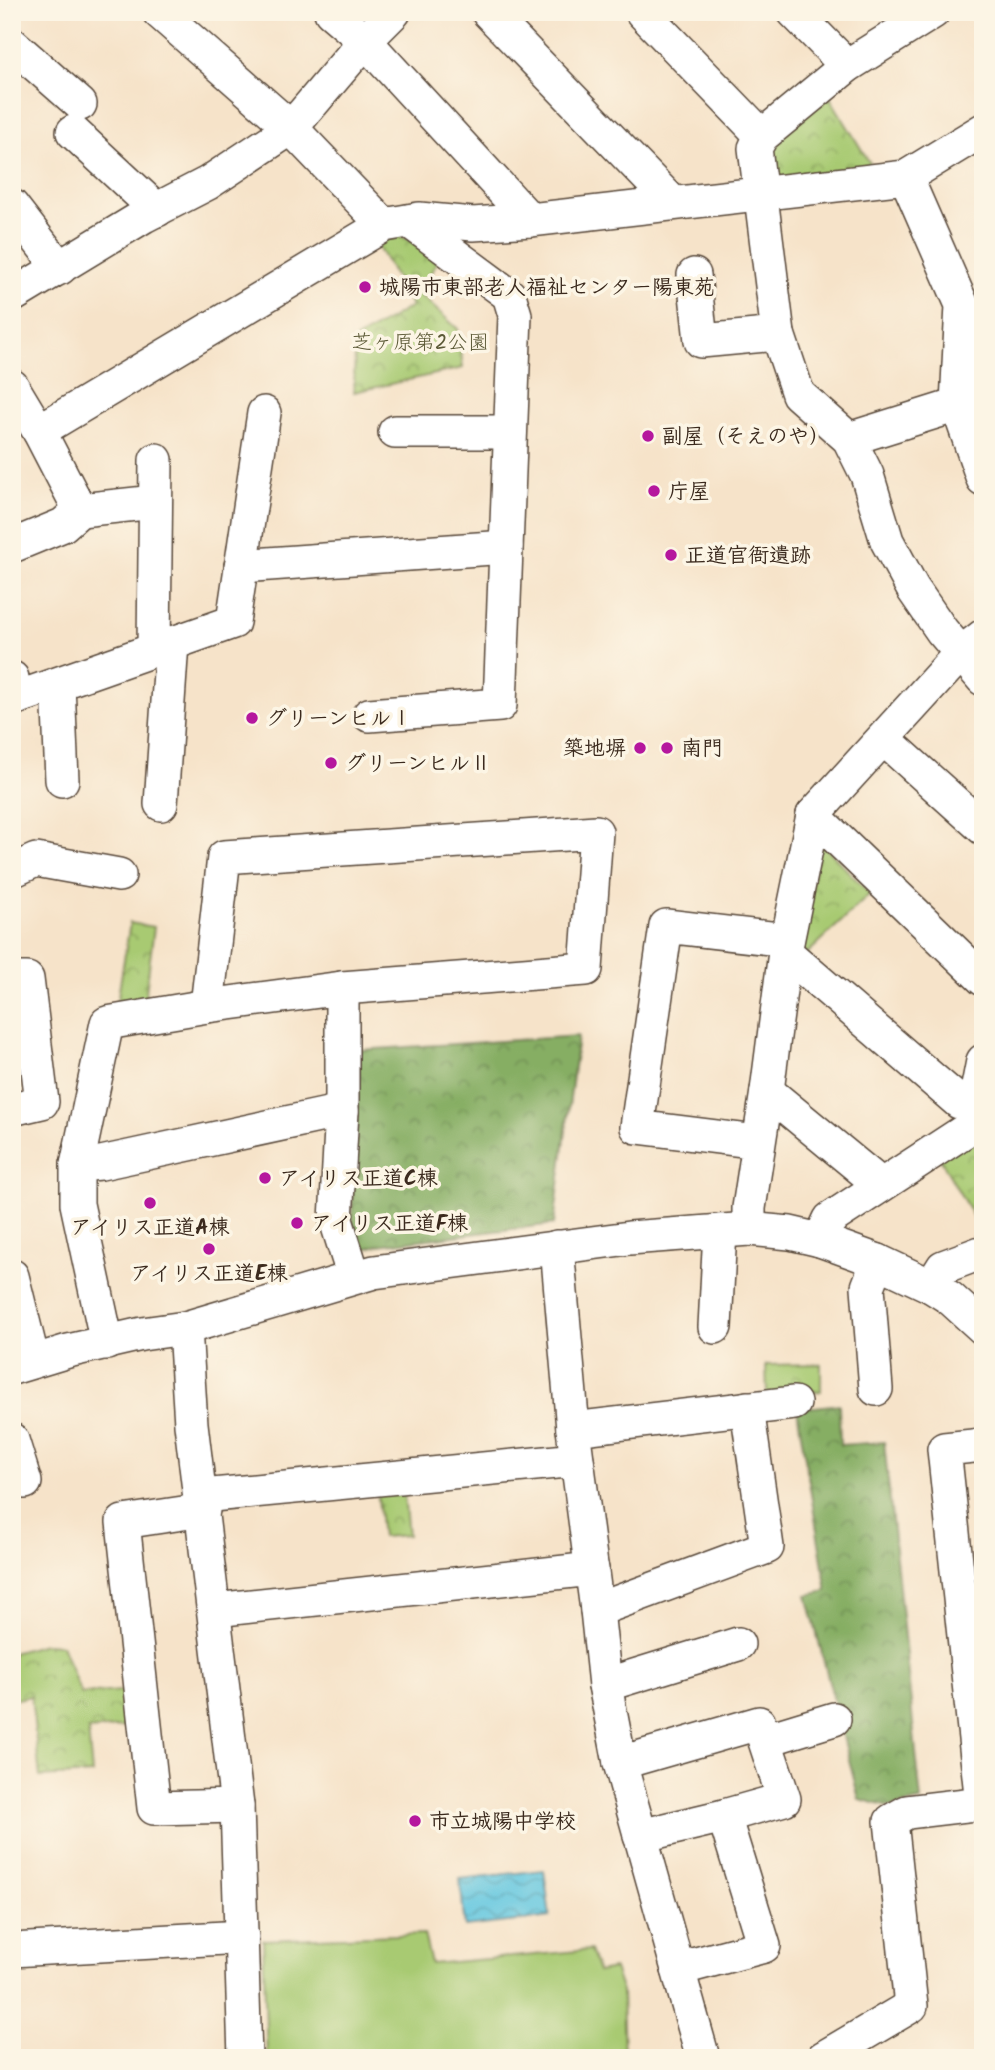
<svg xmlns="http://www.w3.org/2000/svg" width="995" height="2070" font-family="Kalam,'Klee One',sans-serif">
  <style>
    .forest { fill: url(#forest-crowns); stroke: #606c41; stroke-width: 2 }
    .park { fill: url(#park-crowns); stroke: #727a48; stroke-width: 2 }
    .pitch { fill: #a8ca72; stroke: #727a48; stroke-width: 2 }
    .water { fill: url(#water-waves); stroke: #4f787f; stroke-width: 2 }
    .lines { fill: none; stroke-linecap: round; stroke-linejoin: round }
    .minor-casing { stroke: #574638; stroke-width: 36 }
    .minor { stroke: #fff; stroke-width: 33 }
    .poi-dot { fill: #b5179e; stroke: #fcf5e5; stroke-width: 2.5 }
    .labels { text-anchor: middle; stroke-width: 7; stroke-linejoin: round; paint-order: stroke }
    .poi-label { font-size: 21px; font-weight: bold; fill: #3b2a1e; stroke: #fcf5e5; text-anchor: start }
    .park-label { font-size: 21px; fill: #5c5a37; stroke: #fcf5e5 }
  </style>
  <defs>
    <pattern id="forest-crowns" width="20" height="18" patternUnits="userSpaceOnUse" patternTransform="scale(1.75)"><rect width="20" height="18" fill="#86ae64"/><path d="M2 6a3 3 0 1 1 6 0M12 15a3 3 0 1 1 6 0" fill="none" stroke="#6f8e52"/></pattern>
    <pattern id="park-crowns" width="20" height="18" patternUnits="userSpaceOnUse" patternTransform="scale(1.75)"><rect width="20" height="18" fill="#a8ca72"/><path d="M2 6a3 3 0 1 1 6 0M12 15a3 3 0 1 1 6 0" fill="none" stroke="#8aa45d"/></pattern>
    <pattern id="water-waves" width="16" height="10" patternUnits="userSpaceOnUse" patternTransform="scale(1.75)"><rect width="16" height="10" fill="#63c7e0"/><path d="M0 5q4-4 8 0t8 0" fill="none" stroke="#53a2b5"/></pattern>
  </defs>
  <rect width="100%" height="100%" fill="#fcf5e5"/>
  <filter id="ink" filterUnits="userSpaceOnUse"><feTurbulence type="fractalNoise" baseFrequency=".0143" numOctaves="2"/><feDisplacementMap in="SourceGraphic" scale="14" xChannelSelector="R" yChannelSelector="G"/><feConvolveMatrix kernelMatrix="1 2 1 2 8 2 1 2 1" color-interpolation-filters="sRGB"/></filter>
  <filter id="wash" filterUnits="userSpaceOnUse"><feTurbulence type="fractalNoise" baseFrequency=".00686" numOctaves="4" result="noise"/><feDisplacementMap in="SourceGraphic" scale="28" xChannelSelector="R" yChannelSelector="G"/><feGaussianBlur stdDeviation="1.57" result="paint"/><feColorMatrix in="noise" values="0 0 0 0 0 0 0 0 0 0 0 0 0 0 0 0 0 1.4 0 .05"/><feComposite in="paint" operator="in"/></filter>
  <g filter="url(#wash)">
    <rect width="100%" height="100%" fill="#f6e3c9"/>
    <!-- forest -->
    <g class="forest">
      <polygon points="578,1036 554,1224 378,1245 355,1252 352,1209 360,1050"/>
      <polygon points="839,1404 840,1445 884,1442 921,1801 889,1807 859,1799 807,1595 827,1591 797,1409"/>
    </g>
    <!-- park -->
    <g class="park">
      <polygon points="829,96 874,170 781,182 768,159 771,140"/>
      <polygon points="387,231 442,253 419,294 458,329 463,368 354,392 355,340 412,306 374,240"/>
      <polygon points="819,845 826,848 870,894 806,955 800,946"/>
      <polygon points="130,923 154,927 145,1000 116,1009"/>
      <polygon points="983,1129 983,1222 978,1225 938,1155"/>
      <polygon points="821,1364 821,1391 767,1395 766,1365"/>
      <polygon points="403,1485 408,1535 382,1537 377,1488"/>
      <polygon points="44,1644 62,1645 81,1694 134,1690 136,1726 88,1730 92,1774 40,1777 31,1696 12,1700 12,1653"/>
    </g>
    <!-- pitch -->
    <polygon class="pitch" points="424,1934 431,1964 590,1950 598,1972 614,1969 622,1992 624,2058 267,2058 263,1940"/>
    <!-- water -->
    <polygon class="water" points="544,1870 550,1917 465,1927 460,1879"/>
  </g>
  <g filter="url(#ink)">
    <g class="lines">
      <defs>
        <g id="minor">
          <polyline points="159,12 291,128 384,225"/>
          <polyline points="331,12 365,41 530,220"/>
          <polyline points="488,12 672,202"/>
          <polyline points="642,12 762,136"/>
          <polyline points="794,12 847,66"/>
          <polyline points="933,12 847,66 762,136 755,148 778,334 798,394 849,439 867,475 887,541 913,589 942,631 983,679"/>
          <polyline points="12,44 80,104"/>
          <polyline points="73,132 157,210"/>
          <polyline points="906,177 962,305 957,404 983,479"/>
          <polyline points="12,206 60,268"/>
          <polyline points="694,275 701,341 778,334"/>
          <polyline points="12,296 144,216 208,183 291,128 365,41 394,12"/>
          <polyline points="12,386 39,431 384,225 419,219 473,224 530,220 906,177 983,130"/>
          <polyline points="395,432 510,432"/>
          <polyline points="849,439 983,397"/>
          <polyline points="80,510 155,502"/>
          <polyline points="12,546 63,525 80,510 39,431"/>
          <polyline points="241,566 506,547"/>
          <polyline points="154,650 156,460"/>
          <polyline points="12,678 14,699 233,622 264,413"/>
          <polyline points="58,684 62,780"/>
          <polyline points="369,715 500,705 515,315 509,295 409,221"/>
          <polyline points="884,739 983,828"/>
          <polyline points="161,804 172,643"/>
          <polyline points="813,815 983,979"/>
          <polyline points="12,871 36,860 119,875"/>
          <polyline points="785,952 959,1102 975,1102"/>
          <polyline points="12,979 27,979 42,1102 12,1109"/>
          <polyline points="207,1006 224,857 596,832 586,969 342,988"/>
          <polyline points="983,1061 975,1102 983,1114"/>
          <polyline points="767,1091 881,1185"/>
          <polyline points="758,1142 637,1127 666,926 787,940"/>
          <polyline points="77,1165 101,1163 342,1111"/>
          <polyline points="749,1229 749,1208 767,1091 785,952 813,815 961,653 983,636"/>
          <polyline points="820,1240 830,1219 983,1119"/>
          <polyline points="557,1247 573,1429 597,1610 605,1685 620,1763 703,2058"/>
          <polyline points="12,1276 33,1361"/>
          <polyline points="931,1286 943,1267 983,1252"/>
          <polyline points="715,1327 720,1231"/>
          <polyline points="185,1328 191,1424 237,1806 245,2058"/>
          <polyline points="107,1343 77,1204 77,1165 107,1023 207,1006 342,988 342,1111 336,1220 354,1277"/>
          <polyline points="12,1368 68,1351 142,1334 185,1328 374,1272 629,1238 749,1229 790,1233 820,1240 878,1261 931,1286 950,1298 983,1328"/>
          <polyline points="876,1389 868,1287 878,1261"/>
          <polyline points="573,1429 794,1403"/>
          <polyline points="12,1440 25,1482"/>
          <polyline points="202,1496 577,1460"/>
          <polyline points="203,1510 123,1522 154,1808 237,1806"/>
          <polyline points="215,1610 592,1569"/>
          <polyline points="597,1610 767,1547 747,1408"/>
          <polyline points="605,1685 738,1644"/>
          <polyline points="765,1740 834,1719"/>
          <polyline points="620,1763 759,1723 784,1799 724,1816 640,1836"/>
          <polyline points="982,1804 944,1449 983,1445"/>
          <polyline points="12,1950 242,1937"/>
          <polyline points="678,1969 764,1946 724,1816"/>
          <polyline points="823,2058 911,2006 891,1821 907,1812 983,1803"/>
        </g>
      </defs>
      <!-- minor casing -->
      <use href="#minor" class="minor-casing"/>
      <!-- minor -->
      <use href="#minor" class="minor"/>
    </g>
  </g>
  <!-- markers -->
  <g class="poi-dot">
    <circle cx="365" cy="287" r="7"/>
    <circle cx="648" cy="436" r="7"/>
    <circle cx="654" cy="491" r="7"/>
    <circle cx="671" cy="555" r="7"/>
    <circle cx="252" cy="718" r="7"/>
    <circle cx="640" cy="748" r="7"/>
    <circle cx="667" cy="748" r="7"/>
    <circle cx="331" cy="763" r="7"/>
    <circle cx="265" cy="1178" r="7"/>
    <circle cx="150" cy="1203" r="7"/>
    <circle cx="297" cy="1223" r="7"/>
    <circle cx="209" cy="1249" r="7"/>
    <circle cx="415" cy="1821" r="7"/>
  </g>
  <g class="labels">
    <!-- poi labels -->
    <g class="poi-label">
      <text x="379" y="294">城陽市東部老人福祉センター陽東苑</text>
      <text x="662" y="443">副屋（そえのや）</text>
      <text x="668" y="498">庁屋</text>
      <text x="685" y="562">正道官衙遺跡</text>
      <text x="266" y="725">グリーンヒルⅠ</text>
      <text x="626" y="755" text-anchor="end">築地塀</text>
      <text x="681" y="755">南門</text>
      <text x="345" y="770">グリーンヒルⅡ</text>
      <text x="279" y="1185">アイリス正道C棟</text>
      <text x="311" y="1230">アイリス正道F棟</text>
      <text x="150" y="1234" text-anchor="middle">アイリス正道A棟</text>
      <text x="209" y="1280" text-anchor="middle">アイリス正道E棟</text>
      <text x="429" y="1828">市立城陽中学校</text>
    </g>
    <!-- park labels -->
    <g class="park-label">
      <text x="420" y="349">芝ヶ原第2公園</text>
    </g>
  </g>
  <!-- margin -->
  <rect width="995" height="2070" fill="none" stroke="#fcf5e5" stroke-width="42"/>
</svg>
